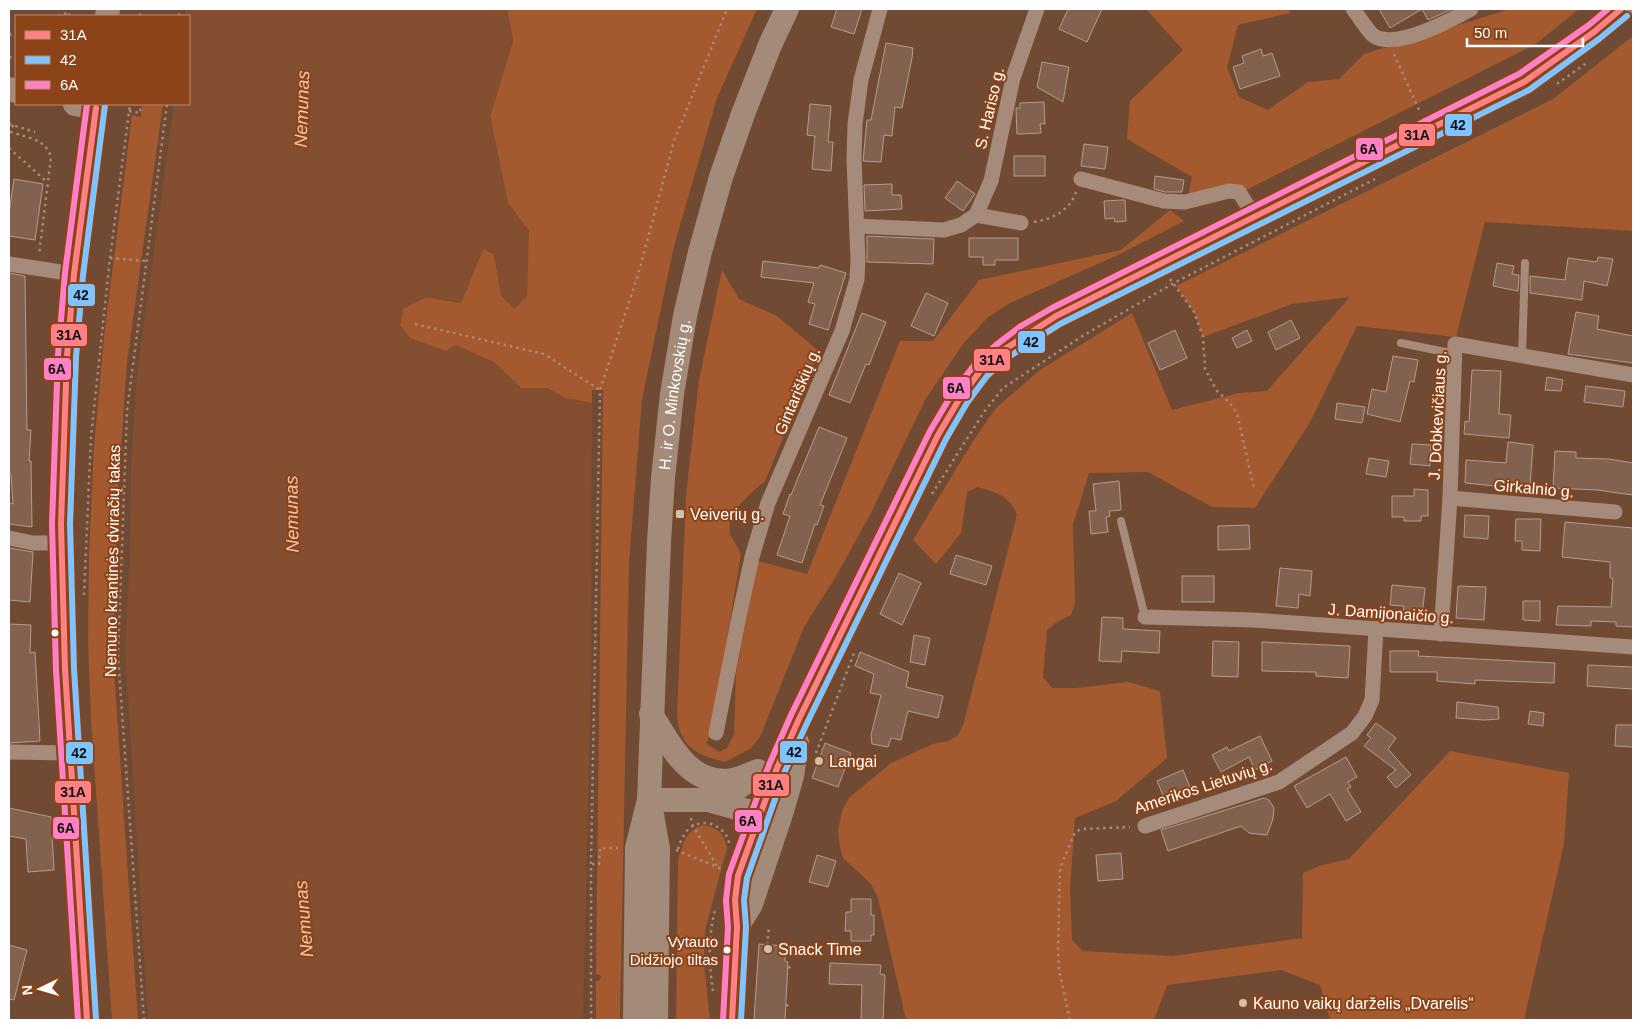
<svg xmlns="http://www.w3.org/2000/svg" width="1642" height="1029" font-family="Arial,sans-serif">
  <style>
    .green { fill: #a4592f }
    .water { fill: #834f30 }
    .building { fill: #82624f; stroke: #b49c8e }
    .lines { fill: none; stroke-linecap: round; stroke-linejoin: round }
    .path { stroke: #a68a7a; stroke-width: 2.5; stroke-dasharray: 2.5 4; stroke-linecap: butt }
    .lane { stroke: #a68a7a; stroke-width: 8 }
    .street { stroke: #a68a7a; stroke-width: 15 }
    .primary { stroke: #a38a79; stroke-width: 24 }
    .bus-1-casing { stroke: #8c4318; stroke-width: 10 }
    .bus-2-casing { stroke: #8c4318; stroke-width: 10 }
    .bus-3-casing { stroke: #8c4318; stroke-width: 10 }
    .bus-1 { stroke: #ff8085; stroke-width: 6 }
    .bus-2 { stroke: #80c4ff; stroke-width: 6 }
    .bus-3 { stroke: #ff80c5; stroke-width: 6 }
    .poi-dot { fill: #cdc0b8; stroke: #8c4318; stroke-width: 2 }
    .bus-dot { fill: #fff; stroke: #8c4318; stroke-width: 2 }
    .labels { text-anchor: middle; stroke-width: 4; stroke-linejoin: round; paint-order: stroke }
    .bus-label { font-size: 15px; fill: #fff; stroke: #8c4318; text-anchor: end }
    .street-label { font-size: 16px; fill: #fff; stroke: #8c4318 }
    .poi-label { font-size: 16px; fill: #fff; stroke: #8c4318; text-anchor: start }
    .water-label { font-size: 18px; font-style: italic; fill: #f5c7af; stroke: #8c4318 }
    .line-badge { stroke: #8c4318; stroke-width: 2 }
    .pale-badge-label { font-size: 14px; text-anchor: middle; font-weight: bold; fill: #111 }
  </style>
  <rect width="100%" height="100%" fill="#714a33"/>
  <!-- green -->
  <g class="green">
    <polygon points="507,9 757,9 717,98 674,246 642,399 629,563 620,1020 596,1020 596,981 599,981 601,976 596,974 603,390 592,390 592,403 565,398 547,388 521,388 494,362 445,351 410,338 400,326 403,309 426,297 461,303 483,249 494,254 501,295 514,309 529,231 508,203 490,116 513,41"/>
    <polygon points="1146,9 1288,9 1290,13 1238,25 1227,68 1239,97 1268,110 1308,82 1339,79 1364,54 1510,9 1579,9 1536,44 1244,191 1188,196 1192,177 1127,139 1130,101 1183,50"/>
    <path d="M1633 36V231L1485 222 1456 337 1357 326 1309 424 1255 508 1212 507 1148 472 1089 473 1073 525 1075 602 1071 615 1057 622 1047 630 1043 677 1052 688H1076L1128 682 1160 691 1167 758 1116 801 1075 818 1070 889 1072 940 1083 951 1172 956 1302 938 1303 873 1319 866 1349 859 1450 751 1569 773 1564 844 1524 1020H1330L1320 985 1281 970 1167 985 1154 1020H906L878 898 871 884 843 858 840 846 838 831 842 811 849 798 891 763 933 744 949 741 958 735 963 726 1017 514C1008 495 997 493 978 487L967 492 961 533 936 564 913 540 975 438 996 408 1040 370 1132 313 1172 410 1239 393 1267 391 1350 297 1292 304 1203 337 1194 312 1176 286 1553 99Z"/>
    <polygon points="142,104 163,104 127,362 117,505 113,656 138,1020 112,1020 91,720 88,640 89,554 94,447 104,337 132,115 141,117"/>
    <path d="M1170 210 1184 221 1120 254 1010 303 988 317 963 344 925 400 871 513 838 573 804 627 760 737 750 749 725 762C695 754 681 748 677 716L686 495 699 380 722 270 739 299 777 316 819 351 765 481 750 494 729 516 730 534 741 554 711 736 706 743 719 752 727 748 734 734 736 673 758 561 807 574 900 341H933L979 280 1121 250Z"/>
    <path d="M703 825C718 828 724 833 727 848L705 930 704 964 710 1020H676L678 861C682 845 686 830 703 825Z"/>
  </g>
  <!-- water -->
  <polygon class="water" points="186,9 507,9 513,41 490,116 508,203 529,231 527,297 514,309 501,295 494,254 483,249 461,303 426,297 403,309 400,325 410,338 445,351 456,345 494,362 521,388 547,388 565,398 592,403 591,674 583,1020 148,1020 125,648 130,557 131,464 137,375 174,104 189,104 189,16 185,16"/>
  <!-- building -->
  <g class="building">
    <polygon points="837,9 862,9 854,34 831,27"/>
    <polygon points="1068,9 1102,9 1087,42 1059,29"/>
    <polygon points="1379,9 1422,9 1390,28"/>
    <polygon points="1422,9 1452,9 1428,20"/>
    <polygon points="886,43 913,48 912,58 902,108 895,107 892,136 884,135 881,162 863,161 867,120 871,120"/>
    <polygon points="1261,49 1263,56 1272,53 1280,76 1240,89 1233,67 1244,63 1242,56"/>
    <polygon points="1042,62 1069,67 1063,102 1037,87"/>
    <polygon points="1044,102 1045,124 1040,124 1041,133 1017,134 1016,108 1020,108 1020,103"/>
    <polygon points="810,104 831,106 828,142 833,142 831,171 812,169 815,136 807,135"/>
    <polygon points="1084,144 1108,147 1105,169 1081,166"/>
    <rect x="1014" y="156" width="31" height="20"/>
    <polygon points="1155,176 1184,180 1182,192 1165,192 1154,189"/>
    <polygon points="14,179 43,184 35,240 9,236 9,213"/>
    <polygon points="957,181 975,194 963,211 945,198"/>
    <polygon points="892,184 892,195 901,195 902,209 865,211 864,185"/>
    <polygon points="1122,200 1125,200 1126,221 1115,222 1114,218 1105,219 1104,201"/>
    <polygon points="867,236 934,239 933,264 867,262"/>
    <polygon points="969,238 1018,238 1018,260 995,260 995,265 983,265 983,257 969,257"/>
    <polygon points="1598,257 1613,259 1607,286 1584,281 1582,300 1530,293 1530,276 1565,280 1568,258 1597,262"/>
    <polygon points="763,261 819,268 820,265 846,273 828,330 809,324 815,304 808,302 814,283 761,277"/>
    <polygon points="1497,263 1514,266 1512,274 1519,275 1518,291 1493,286"/>
    <polygon points="9,273 25,276 27,430 31,430 29,461 31,461 32,527 9,524 9,503 13,504 11,474 9,473"/>
    <polygon points="926,293 948,303 934,336 911,326"/>
    <polygon points="1576,312 1599,316 1597,329 1633,336 1633,363 1568,354"/>
    <polygon points="862,313 886,322 869,365 866,364 850,403 829,395"/>
    <polygon points="1291,320 1300,338 1276,350 1268,332"/>
    <polygon points="1175,330 1187,358 1160,370 1148,343"/>
    <polygon points="1247,330 1252,341 1237,348 1232,338"/>
    <polygon points="1393,356 1418,360 1414,382 1410,381 1400,422 1367,414 1372,389 1386,392"/>
    <polygon points="1472,370 1501,371 1499,414 1511,415 1509,438 1464,434 1465,421 1469,422"/>
    <polygon points="1547,377 1563,380 1561,391 1545,390"/>
    <polygon points="1586,386 1625,391 1623,407 1584,402"/>
    <polygon points="1337,403 1365,407 1362,423 1335,419"/>
    <polygon points="819,427 847,438 820,505 824,506 817,525 815,524 802,563 777,555 790,516 783,514 790,494 791,495"/>
    <polygon points="1508,442 1533,445 1530,486 1497,483 1496,486 1465,483 1466,460 1506,463"/>
    <polygon points="1412,444 1431,445 1430,466 1410,464"/>
    <polygon points="1555,451 1576,452 1576,458 1609,459 1633,463 1633,495 1597,490 1553,488"/>
    <polygon points="1369,458 1389,461 1386,477 1366,474"/>
    <polygon points="1119,481 1121,510 1109,511 1110,516 1106,517 1108,532 1091,534 1089,511 1096,511 1093,484"/>
    <polygon points="1414,489 1428,490 1428,516 1421,516 1421,521 1404,521 1404,517 1392,517 1392,496 1414,496"/>
    <polygon points="1465,515 1489,516 1488,539 1464,537"/>
    <polygon points="1516,519 1541,519 1540,551 1522,550 1522,541 1515,541"/>
    <polygon points="1565,522 1633,528 1633,627 1616,626 1616,622 1591,621 1591,626 1556,625 1558,606 1611,607 1613,579 1610,578 1610,562 1562,557"/>
    <polygon points="1249,525 1250,549 1218,550 1218,526"/>
    <polygon points="9,548 33,552 30,602 9,600"/>
    <polygon points="956,555 992,566 986,585 950,574"/>
    <polygon points="1280,568 1312,571 1310,596 1299,594 1298,608 1276,606"/>
    <polygon points="899,573 921,583 902,625 880,614"/>
    <rect x="1182" y="576" width="32" height="26"/>
    <polygon points="1392,585 1425,588 1422,617 1403,616 1404,606 1390,605"/>
    <polygon points="1458,586 1486,587 1484,620 1456,618"/>
    <polygon points="1523,601 1540,601 1540,621 1523,620"/>
    <polygon points="1102,617 1123,618 1123,629 1160,631 1159,653 1122,651 1121,662 1099,661"/>
    <polygon points="9,624 31,625 30,653 35,652 40,741 9,743"/>
    <polygon points="914,635 930,638 925,665 910,662"/>
    <polygon points="1213,641 1239,642 1238,677 1212,676"/>
    <polygon points="1262,642 1350,646 1348,678 1316,676 1316,672 1262,671"/>
    <polygon points="1390,651 1419,651 1418,656 1555,663 1554,683 1475,680 1475,684 1437,681 1437,672 1390,672"/>
    <polygon points="860,652 909,672 906,687 943,696 938,718 908,711 901,740 891,738 888,747 872,744 871,735 881,695 870,693 874,674 855,666"/>
    <polygon points="1588,665 1633,667 1633,689 1587,686"/>
    <polygon points="1457,702 1498,707 1499,719 1484,720 1456,718"/>
    <polygon points="1530,711 1544,713 1543,726 1528,724"/>
    <polygon points="1376,723 1396,738 1388,749 1411,775 1396,788 1387,777 1396,770 1364,746 1371,738 1367,735"/>
    <polygon points="1616,725 1633,725 1633,747 1615,746"/>
    <polygon points="1260,736 1272,761 1255,770 1249,757 1221,772 1212,755 1227,747 1229,751"/>
    <polygon points="825,743 851,753 838,787 812,778"/>
    <polygon points="1346,757 1357,777 1348,782 1351,787 1347,789 1361,812 1346,821 1330,794 1307,808 1294,786"/>
    <polygon points="1183,770 1192,792 1166,803 1157,781"/>
    <polygon points="1264,798 1269,800 1274,808 1273,819 1267,835 1249,833 1241,826 1168,851 1161,830"/>
    <polygon points="9,808 51,817 54,870 28,872 26,839 9,836"/>
    <polygon points="1121,853 1123,879 1098,881 1096,855"/>
    <polygon points="817,855 836,861 828,887 809,882"/>
    <polygon points="851,899 871,899 871,915 874,915 874,935 871,935 871,941 851,941 851,931 845,931 846,912 851,912"/>
    <polygon points="759,944 785,946 785,961 788,962 785,1020 754,1020"/>
    <polygon points="9,945 27,950 14,1000 9,999"/>
    <polygon points="830,963 881,965 880,974 885,975 883,1020 861,1020 862,985 829,984"/>
  </g>
  <g class="lines">
    <!-- path -->
    <g class="path">
      <polyline points="58,16 70,12"/>
      <polyline points="69,16 70,9"/>
      <polyline points="140,16 141,9"/>
      <polyline points="179,16 180,9"/>
      <polyline points="9,35 16,32"/>
      <polyline points="1394,54 1419,110"/>
      <polyline points="9,57 16,58"/>
      <polyline points="1557,84 1585,64"/>
      <polyline points="129,111 140,113 141,104"/>
      <polyline points="9,124 35,132"/>
      <path d="M13 125 11 132C28 138 46 139 51 157L39 255"/>
      <polyline points="9,148 47,182"/>
      <path d="M1034 222C1053 219 1070 210 1076 192"/>
      <polyline points="110,258 145,261"/>
      <polyline points="1170,279 1194,312 1203,337 1205,369 1217,391 1229,402 1237,413 1254,489"/>
      <polyline points="415,324 544,354 600,390"/>
      <polyline points="932,494 984,412 1003,388 1084,335 1174,283 1375,179"/>
      <polyline points="84,595 91,437 110,258 130,104"/>
      <polyline points="816,753 854,653"/>
      <polyline points="691,818 693,826 717,866"/>
      <path d="M678 849C681 839 687 826 698 824 711 820 727 830 729 843"/>
      <polyline points="676,850 722,869"/>
      <polyline points="592,864 599,864 600,848 618,848"/>
      <polyline points="767,945 769,928"/>
      <polyline points="788,967 794,968"/>
      <path d="M713 991C709 964 708 937 715 910"/>
      <polyline points="786,1005 791,1006"/>
      <polyline points="144,1020 118,656 127,411 167,104"/>
      <polyline points="591,1020 591,864 600,390 638,275 674,141 727,9"/>
      <polyline points="1070,1020 1059,970 1058,953 1060,868 1075,832 1082,829 1130,827"/>
    </g>
    <!-- lane -->
    <g class="lane">
      <polyline points="1401,343 1455,354"/>
      <polyline points="1522,356 1525,263"/>
      <polyline points="1121,521 1145,617"/>
    </g>
    <!-- street -->
    <g class="street">
      <path d="M1353 9C1358 15 1368 32 1374 36 1397 50 1451 20 1471 9"/>
      <polyline points="1081,179 1164,201 1185,202 1229,191 1239,192 1254,216"/>
      <polyline points="976,215 991,181 1013,78 1037,9"/>
      <polyline points="857,226 944,230 961,225 976,215 1021,223"/>
      <polyline points="9,264 74,274"/>
      <polyline points="1450,498 1615,512"/>
      <polyline points="9,538 33,543 61,543"/>
      <polyline points="1145,617 1253,620 1633,647"/>
      <polyline points="1441,634 1450,498 1455,344 1633,375"/>
      <polyline points="716,733 739,617 752,557 768,503 842,331 857,279 858,260 854,159 855,124 861,80 880,9"/>
      <polyline points="9,752 70,753"/>
      <polyline points="1145,826 1279,782 1352,733 1365,716 1372,700 1376,629"/>
    </g>
    <!-- primary -->
    <g class="primary">
      <polyline points="107,16 108,9"/>
      <polyline points="9,89 16,91"/>
      <polyline points="75,104 96,108"/>
      <path d="M651 714C669 743 689 787 732 780 741 779 750 774 758 771"/>
      <polyline points="649,800 708,800 759,814"/>
      <polyline points="708,800 735,789 745,783"/>
      <polyline points="651,809 658,849 656,1020"/>
      <polyline points="737,927 751,904 782,811 792,776 797,742"/>
      <polyline points="87,1020 65,669 61,524 63,441 67,356 74,274 96,104"/>
      <path id="s1" d="M635 1020 637 848 649 800 659 542 663 478 672 394 685 316 700 252 721 177 743 114 770 45 787 9"/>
      <polyline points="732,1020 737,927 735,900 738,876 777,768 799,719 860,592 938,435 960,398 981,370 1002,351 1026,334 1056,316 1254,216 1524,82 1594,32 1621,9"/>
    </g>
    <defs>
      <g id="bus-1">
        <polyline points="87,1020 65,669 61,524 67,356 74,274 96,108"/>
        <polyline points="732,1020 737,927 735,900 738,876 777,768 799,719 938,435 960,398 981,370 1002,351 1056,316 1524,82 1594,32 1621,9"/>
      </g>
      <g id="bus-2">
        <polyline points="96,1019 74,669 70,524 76,357 83,275 105,105"/>
        <polyline points="741,1020 746,927 744,900 747,878 785,771 807,723 946,439 967,403 987,376 1007,358 1060,324 1529,90 1599,39 1627,16"/>
      </g>
      <g id="bus-3">
        <polyline points="78,1020 56,670 52,524 58,355 65,273 87,104"/>
        <polyline points="723,1020 728,927 726,900 729,874 769,765 791,715 930,431 952,394 975,364 996,345 1021,326 1052,308 1519,74 1589,25 1608,9"/>
      </g>
    </defs>
    <!-- bus-1 casing -->
    <use href="#bus-1" class="bus-1-casing"/>
    <!-- bus-2 casing -->
    <use href="#bus-2" class="bus-2-casing"/>
    <!-- bus-3 casing -->
    <use href="#bus-3" class="bus-3-casing"/>
    <!-- bus-1 -->
    <use href="#bus-1" class="bus-1"/>
    <!-- bus-2 -->
    <use href="#bus-2" class="bus-2"/>
    <!-- bus-3 -->
    <use href="#bus-3" class="bus-3"/>
  </g>
  <!-- markers -->
  <g class="poi-dot">
    <rect x="675" y="509" width="10" height="10" rx="2.5"/>
    <circle cx="819" cy="761" r="5"/>
    <circle cx="768" cy="949" r="5"/>
    <circle cx="1243" cy="1003" r="5"/>
  </g>
  <g class="bus-dot">
    <circle cx="55" cy="633" r="4.5"/>
    <circle cx="727" cy="950" r="4.5"/>
  </g>
  <g class="labels">
    <!-- bus labels -->
    <g class="bus-label">
      <text x="718" y="947">Vytauto<tspan x="718" dy="18">Didžiojo tiltas</tspan></text>
    </g>
    <!-- street labels -->
    <g class="street-label">
      <text transform="translate(989 108) rotate(-77)" y="6">S. Hariso g.</text>
      <text transform="translate(797 391) rotate(-67)" y="6">Gintariškių g.</text>
      <text dy="6" stroke="none"><textPath href="#s1" startOffset="628">H. ir O. Minkovskių g.</textPath></text>
      <text transform="translate(1437 415) rotate(-87)" y="6">J. Dobkevičiaus g.</text>
      <text transform="translate(1534 488) rotate(5)" y="6">Girkalnio g.</text>
      <text transform="translate(112 561) rotate(-89)" y="6">Nemuno krantinės dviračių takas</text>
      <text transform="translate(1391 613) rotate(4)" y="6">J. Damijonaičio g.</text>
      <text transform="translate(1203 786) rotate(-18)" y="6">Amerikos Lietuvių g.</text>
    </g>
    <!-- poi labels -->
    <g class="poi-label">
      <text x="690" y="520">Veiverių g.</text>
      <text x="829" y="767">Langai</text>
      <text x="778" y="955">Snack Time</text>
      <text x="1253" y="1009">Kauno vaikų darželis „Dvarelis“</text>
    </g>
    <!-- water labels -->
    <g class="water-label">
      <text transform="translate(302 109) rotate(-88)" y="6">Nemunas</text>
      <text transform="translate(292 514) rotate(-91)" y="6">Nemunas</text>
      <text transform="translate(304 919) rotate(-95)" y="6">Nemunas</text>
    </g>
  </g>
  <g class="line-badge">
    <rect x="1444" y="113" width="29" height="24" rx="5" fill="#80c4ff"/>
    <rect x="1398" y="123" width="38" height="24" rx="5" fill="#ff8085"/>
    <rect x="1355" y="137" width="29" height="24" rx="5" fill="#ff80c5"/>
    <rect x="67" y="283" width="29" height="24" rx="5" fill="#80c4ff"/>
    <rect x="50" y="323" width="38" height="24" rx="5" fill="#ff8085"/>
    <rect x="1017" y="330" width="29" height="24" rx="5" fill="#80c4ff"/>
    <rect x="973" y="348" width="38" height="24" rx="5" fill="#ff8085"/>
    <rect x="43" y="357" width="29" height="24" rx="5" fill="#ff80c5"/>
    <rect x="942" y="376" width="29" height="24" rx="5" fill="#ff80c5"/>
    <rect x="779" y="740" width="29" height="24" rx="5" fill="#80c4ff"/>
    <rect x="65" y="741" width="29" height="24" rx="5" fill="#80c4ff"/>
    <rect x="752" y="773" width="38" height="24" rx="5" fill="#ff8085"/>
    <rect x="54" y="780" width="38" height="24" rx="5" fill="#ff8085"/>
    <rect x="734" y="809" width="29" height="24" rx="5" fill="#ff80c5"/>
    <rect x="52" y="816" width="28" height="24" rx="5" fill="#ff80c5"/>
  </g>
  <g class="pale-badge-label">
    <text x="1458" y="130">42</text>
    <text x="1417" y="140">31A</text>
    <text x="1369" y="154">6A</text>
    <text x="81" y="300">42</text>
    <text x="69" y="340">31A</text>
    <text x="1031" y="347">42</text>
    <text x="992" y="365">31A</text>
    <text x="57" y="374">6A</text>
    <text x="956" y="393">6A</text>
    <text x="794" y="757">42</text>
    <text x="79" y="758">42</text>
    <text x="771" y="790">31A</text>
    <text x="73" y="797">31A</text>
    <text x="748" y="826">6A</text>
    <text x="66" y="833">6A</text>
  </g>
  <!-- border -->
  <rect width="1642" height="1029" fill="none" stroke="#ffffff" stroke-width="20"/>
  <!-- legend -->
  <rect x="15" y="15" width="175" height="90" fill="#8c4318" stroke="#ba8e74"/>
  <rect x="25" y="31" width="25" height="8" fill="#ff8085" stroke="#ba8e74"/>
  <text x="60" y="40" font-size="15" fill="#ffffff">31A</text>
  <rect x="25" y="56" width="25" height="8" fill="#80c4ff" stroke="#ba8e74"/>
  <text x="60" y="65" font-size="15" fill="#ffffff">42</text>
  <rect x="25" y="81" width="25" height="8" fill="#ff80c5" stroke="#ba8e74"/>
  <text x="60" y="90" font-size="15" fill="#ffffff">6A</text>
  <!-- north arrow -->
  <g transform="translate(40 989) rotate(265)" stroke="#8c4318" stroke-width="4" paint-order="stroke">
  <path d="M0-4L9 19L0 12L-9 19Z" fill="#ffffff"/>
  <text y="-8" font-size="14" font-weight="bold" text-anchor="middle" fill="#ffffff">N</text>
  </g>
  <!-- scale -->
  <path d="M1467 38v8h116v-8" fill="none" stroke="#ffffff" stroke-width="2.5"/>
  <text x="1474" y="38" font-size="15" fill="#ffffff" stroke="#8c4318" stroke-width="4" paint-order="stroke">50 m</text>
</svg>
